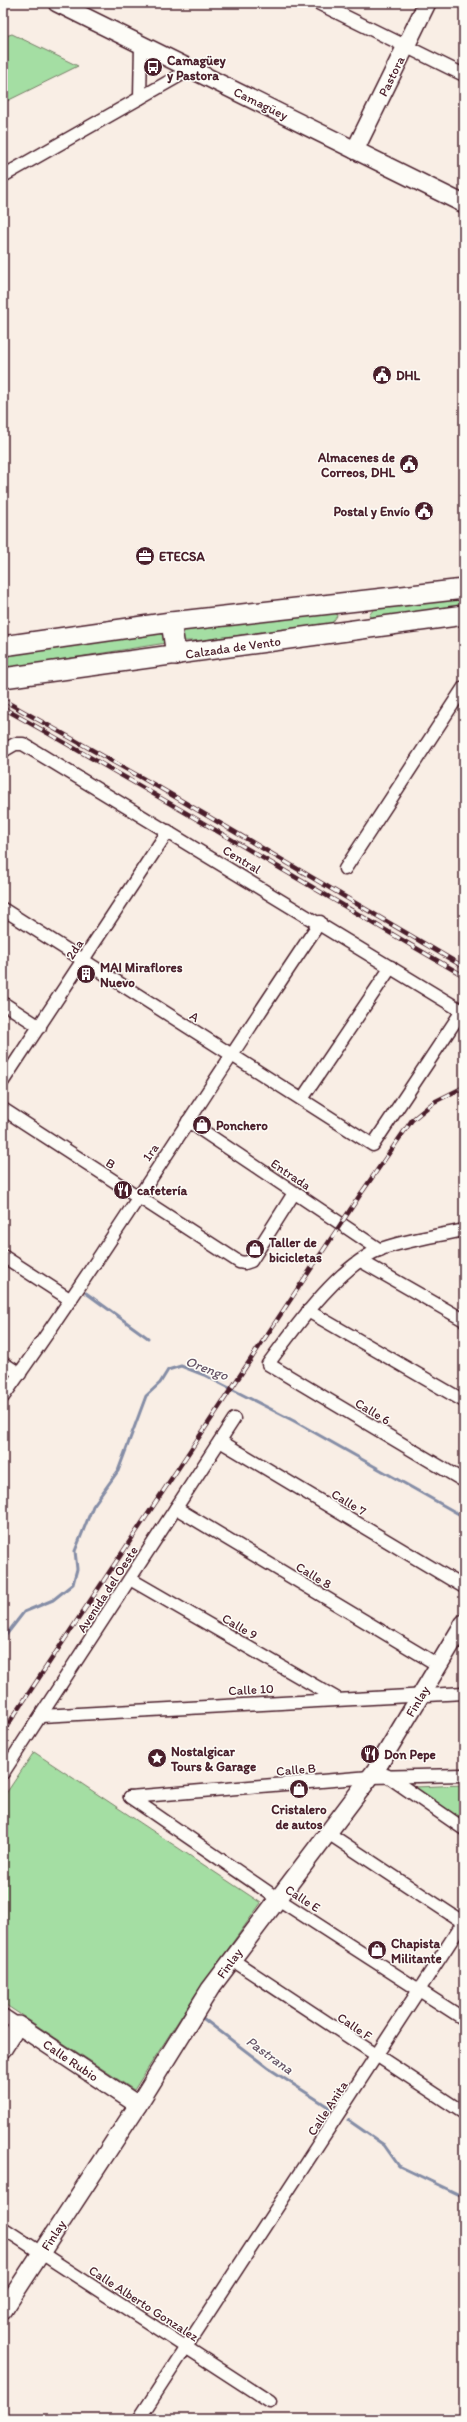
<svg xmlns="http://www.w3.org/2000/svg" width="467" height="2422" font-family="Itim,sans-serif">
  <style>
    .green { fill: #a4dea3; stroke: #777e67 }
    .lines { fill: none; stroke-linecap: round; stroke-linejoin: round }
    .stream { stroke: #858da6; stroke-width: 3 }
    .street-casing { stroke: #4a1f2b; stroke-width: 15 }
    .secondary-casing { stroke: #4a1f2b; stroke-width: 20 }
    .primary-casing { stroke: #4a1f2b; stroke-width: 22 }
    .street { stroke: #fdfcf7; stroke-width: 12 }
    .secondary { stroke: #fdfcf7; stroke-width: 17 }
    .primary { stroke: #fdfcf7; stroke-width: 19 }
    .rail-casing { stroke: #4a1f2b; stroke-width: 4.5 }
    .rail { stroke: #fdfcf7; stroke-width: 3; stroke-dasharray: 9; stroke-linecap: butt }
    .labels { text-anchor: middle; stroke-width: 3; stroke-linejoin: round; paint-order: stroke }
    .poi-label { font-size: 13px; font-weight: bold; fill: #4a1f2b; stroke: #fdfcf7; text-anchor: start }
    .street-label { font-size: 13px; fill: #4a1f2b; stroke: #fdfcf7 }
    .water-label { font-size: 14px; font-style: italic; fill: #685668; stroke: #fdfcf7 }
  </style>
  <rect width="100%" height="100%" fill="#f9eee5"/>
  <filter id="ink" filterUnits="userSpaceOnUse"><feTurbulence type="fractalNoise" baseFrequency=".025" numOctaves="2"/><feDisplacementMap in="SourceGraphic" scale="8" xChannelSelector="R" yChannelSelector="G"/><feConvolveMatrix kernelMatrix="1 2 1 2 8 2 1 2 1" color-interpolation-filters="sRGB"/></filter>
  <g filter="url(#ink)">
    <!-- green -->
    <g class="green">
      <polygon points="12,34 78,66 3,103 3,37"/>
      <polygon points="458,597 461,601 462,607 371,619 369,615 375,608"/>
      <polygon points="335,611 337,616 332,623 195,641 183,641 180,630"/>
      <polygon points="164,630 166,643 3,669 3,653"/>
      <polygon points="34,1752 261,1903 195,1995 134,2090 3,2003 3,1798"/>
      <polygon points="464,1785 464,1821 415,1787"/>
    </g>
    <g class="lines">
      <!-- stream -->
      <g class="stream">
        <polyline points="86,1293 148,1338"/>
        <polyline points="3,1639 24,1612 53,1600 73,1584 77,1569 75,1551 93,1506 118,1471 146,1396 160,1383 168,1370 181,1366 204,1375 294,1421 464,1517"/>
        <polyline points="200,2016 268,2068 330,2108"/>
        <polyline points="348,2120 384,2145 399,2166 464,2197"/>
      </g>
      <defs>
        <g id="street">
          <polyline points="318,3 464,75"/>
          <polyline points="140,98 141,44"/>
          <polyline points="3,176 191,69"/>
          <polyline points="3,751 15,744 23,744 462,1011 373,1145 3,909"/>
          <polyline points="345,869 464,687"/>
          <polyline points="3,1003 40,1027"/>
          <polyline points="3,1081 168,831"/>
          <polyline points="302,1099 391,967"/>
          <polyline points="3,1109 239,1262 245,1263 251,1261 294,1193"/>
          <polyline points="188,1121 380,1250"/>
          <path d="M464 1230C437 1236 407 1240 381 1249 339 1265 294 1329 268 1364L464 1481"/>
          <polyline points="3,1256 71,1300"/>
          <polyline points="361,1261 464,1320"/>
          <polyline points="308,1311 464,1401"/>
          <polyline points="3,1363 20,1374"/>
          <path d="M3 1397C113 1242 213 1080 320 922"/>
          <polyline points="220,1441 464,1587"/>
          <polyline points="176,1508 438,1665"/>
          <polyline points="130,1579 336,1698"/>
          <polyline points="41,1716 464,1693"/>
          <polyline points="3,1773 234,1419"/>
          <polyline points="386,1775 464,1829"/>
          <polyline points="130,1797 278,1899 464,2019"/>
          <polyline points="130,1797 370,1777 464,1775"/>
          <polyline points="328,1833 464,1923"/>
          <polyline points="231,1959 464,2113"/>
          <polyline points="3,2015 18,2025"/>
          <polyline points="3,2228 270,2402"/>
          <polyline points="139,2419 464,1921"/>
        </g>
        <g id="secondary">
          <polyline points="57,3 464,204"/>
          <polyline points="355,150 427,3"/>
          <polyline points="3,2049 18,2025 138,2105"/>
          <polyline points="3,2311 138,2105 210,1989 377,1768 464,1623"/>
        </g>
        <g id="primary">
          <polyline points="171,622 176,655"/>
          <polyline points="3,646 171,622 464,589"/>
          <polyline points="3,678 464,615"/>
        </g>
      </defs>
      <!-- street casing -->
      <use href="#street" class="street-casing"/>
      <!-- secondary casing -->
      <use href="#secondary" class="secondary-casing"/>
      <!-- primary casing -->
      <use href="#primary" class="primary-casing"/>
      <!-- street -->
      <use href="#street" class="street"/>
      <!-- secondary -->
      <use href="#secondary" class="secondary"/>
      <!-- primary -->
      <use href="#primary" class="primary"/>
      <defs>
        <g id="rail">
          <polyline points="3,700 160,788 464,967"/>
          <path d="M3 708C158 794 310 887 464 976"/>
          <polyline points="3,1732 360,1195 412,1120 434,1102 464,1087"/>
        </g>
      </defs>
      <!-- rail casing -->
      <use href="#rail" class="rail-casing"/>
      <!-- rail -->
      <use href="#rail" class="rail"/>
    </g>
  </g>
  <!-- icons -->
  <defs>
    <symbol id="bus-disc" viewBox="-11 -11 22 22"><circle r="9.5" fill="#4a1f2b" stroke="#fdfcf7"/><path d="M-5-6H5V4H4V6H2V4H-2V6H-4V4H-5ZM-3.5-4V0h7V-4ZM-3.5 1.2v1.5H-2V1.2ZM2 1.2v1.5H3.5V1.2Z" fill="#fff"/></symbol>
    <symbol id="civic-disc" viewBox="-11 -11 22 22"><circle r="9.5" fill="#4a1f2b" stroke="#fdfcf7"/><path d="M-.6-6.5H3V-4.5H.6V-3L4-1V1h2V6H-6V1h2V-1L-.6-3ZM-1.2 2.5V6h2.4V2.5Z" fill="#fff"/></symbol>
    <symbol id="office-disc" viewBox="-11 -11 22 22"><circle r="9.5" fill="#4a1f2b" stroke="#fdfcf7"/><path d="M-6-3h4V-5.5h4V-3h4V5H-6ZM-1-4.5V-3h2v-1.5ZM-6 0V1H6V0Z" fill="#fff"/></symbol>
    <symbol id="building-disc" viewBox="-11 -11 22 22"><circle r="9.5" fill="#4a1f2b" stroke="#fdfcf7"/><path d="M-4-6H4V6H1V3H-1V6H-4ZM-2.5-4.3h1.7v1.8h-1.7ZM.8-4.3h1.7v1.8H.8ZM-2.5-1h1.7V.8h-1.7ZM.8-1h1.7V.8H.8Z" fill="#fff"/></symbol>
    <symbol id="shop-disc" viewBox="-11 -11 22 22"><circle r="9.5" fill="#4a1f2b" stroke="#fdfcf7"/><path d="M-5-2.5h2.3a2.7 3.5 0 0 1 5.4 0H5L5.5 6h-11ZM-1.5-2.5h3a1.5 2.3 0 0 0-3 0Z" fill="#fff"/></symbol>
    <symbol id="restaurant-disc" viewBox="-11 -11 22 22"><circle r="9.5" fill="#4a1f2b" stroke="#fdfcf7"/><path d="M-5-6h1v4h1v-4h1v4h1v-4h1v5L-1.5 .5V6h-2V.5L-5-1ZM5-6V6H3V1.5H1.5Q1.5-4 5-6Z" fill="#fff"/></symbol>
    <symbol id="sight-disc" viewBox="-11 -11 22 22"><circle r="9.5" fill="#4a1f2b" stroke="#fdfcf7"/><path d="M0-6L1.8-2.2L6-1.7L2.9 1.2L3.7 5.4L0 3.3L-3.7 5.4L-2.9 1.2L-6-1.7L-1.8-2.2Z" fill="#fff"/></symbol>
  </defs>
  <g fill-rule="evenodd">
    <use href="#bus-disc" x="142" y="56" width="22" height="22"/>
    <use href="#civic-disc" x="371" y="364" width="22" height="22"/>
    <use href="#civic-disc" x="398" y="453" width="22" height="22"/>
    <use href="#civic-disc" x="413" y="500" width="22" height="22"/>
    <use href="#office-disc" x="134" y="545" width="22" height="22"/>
    <use href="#building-disc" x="75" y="963" width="22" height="22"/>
    <use href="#shop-disc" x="191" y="1114" width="22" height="22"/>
    <use href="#restaurant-disc" x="112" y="1179" width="22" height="22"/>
    <use href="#shop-disc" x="244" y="1238" width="22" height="22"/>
    <use href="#restaurant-disc" x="359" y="1743" width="22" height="22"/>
    <use href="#sight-disc" x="146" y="1747" width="22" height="22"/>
    <use href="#shop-disc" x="288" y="1778" width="22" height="22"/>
    <use href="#shop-disc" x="366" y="1939" width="22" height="22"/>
  </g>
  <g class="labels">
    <!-- poi labels -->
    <g class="poi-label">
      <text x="167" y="65">Camagüey<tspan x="167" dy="15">y Pastora</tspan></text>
      <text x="396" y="380">DHL</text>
      <text x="395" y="462" text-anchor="end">Almacenes de<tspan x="395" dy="15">Correos, DHL</tspan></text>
      <text x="410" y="516" text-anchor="end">Postal y Envío</text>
      <text x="159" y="561">ETECSA</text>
      <text x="100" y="972">MAI Miraflores<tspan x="100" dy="15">Nuevo</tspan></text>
      <text x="216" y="1130">Ponchero</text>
      <text x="137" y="1195">cafetería</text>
      <text x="269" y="1247">Taller de<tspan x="269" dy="15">bicicletas</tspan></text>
      <text x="171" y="1756">Nostalgicar<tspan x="171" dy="15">Tours &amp; Garage</tspan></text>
      <text x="384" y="1759">Don Pepe</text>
      <text x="299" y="1814" text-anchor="middle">Cristalero<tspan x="299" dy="15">de autos</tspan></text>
      <text x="391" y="1948">Chapista<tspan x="391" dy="15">Militante</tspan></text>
    </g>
    <!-- street labels -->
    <g class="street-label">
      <text transform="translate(391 76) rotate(-64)" y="5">Pastora</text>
      <text transform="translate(261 103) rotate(26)" y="5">Camagüey</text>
      <text transform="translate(233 647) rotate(-8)" y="5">Calzada de Vento</text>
      <text transform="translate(242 859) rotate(31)" y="5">Central</text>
      <text transform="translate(74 949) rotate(-57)" y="5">2da</text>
      <text transform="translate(195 1016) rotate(33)" y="5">A</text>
      <text transform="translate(150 1152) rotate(-56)" y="5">1ra</text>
      <text transform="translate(111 1163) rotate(33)" y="5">B</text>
      <text transform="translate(291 1174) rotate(34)" y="5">Entrada</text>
      <text transform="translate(373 1411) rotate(31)" y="5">Calle 6</text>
      <text transform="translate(349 1502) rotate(31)" y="5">Calle 7</text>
      <text transform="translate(314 1575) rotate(31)" y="5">Calle 8</text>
      <text transform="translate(107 1589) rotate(-57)" y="5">Avenida del Oeste</text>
      <text transform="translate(240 1626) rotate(30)" y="5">Calle 9</text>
      <text transform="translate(251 1689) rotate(-3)" y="5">Calle 10</text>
      <text transform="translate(417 1701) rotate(-59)" y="5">Finlay</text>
      <text transform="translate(296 1769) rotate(-5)" y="5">Calle B</text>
      <text transform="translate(303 1898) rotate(33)" y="5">Calle E</text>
      <text transform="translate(229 1963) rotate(-54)" y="5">Finlay</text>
      <text transform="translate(355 2026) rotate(34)" y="5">Calle F</text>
      <text transform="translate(71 2060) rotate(34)" y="5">Calle Rubio</text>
      <text transform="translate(327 2108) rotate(-57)" y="5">Calle Anita</text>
      <text transform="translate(53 2235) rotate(-57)" y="5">Finlay</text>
      <text transform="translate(144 2303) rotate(33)" y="5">Calle Alberto Gonzalez</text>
    </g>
    <!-- water labels -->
    <g class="water-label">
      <text transform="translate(207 1368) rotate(21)" y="5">Orengo</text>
      <text transform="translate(270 2055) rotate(36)" y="5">Pastrana</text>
    </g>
  </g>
  <!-- margin -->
  <rect width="467" height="2422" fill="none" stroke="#fdfcf7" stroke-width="16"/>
  <rect x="8" y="8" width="451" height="2406" fill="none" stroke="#4a1f2b" stroke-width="1.5" filter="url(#ink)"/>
</svg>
